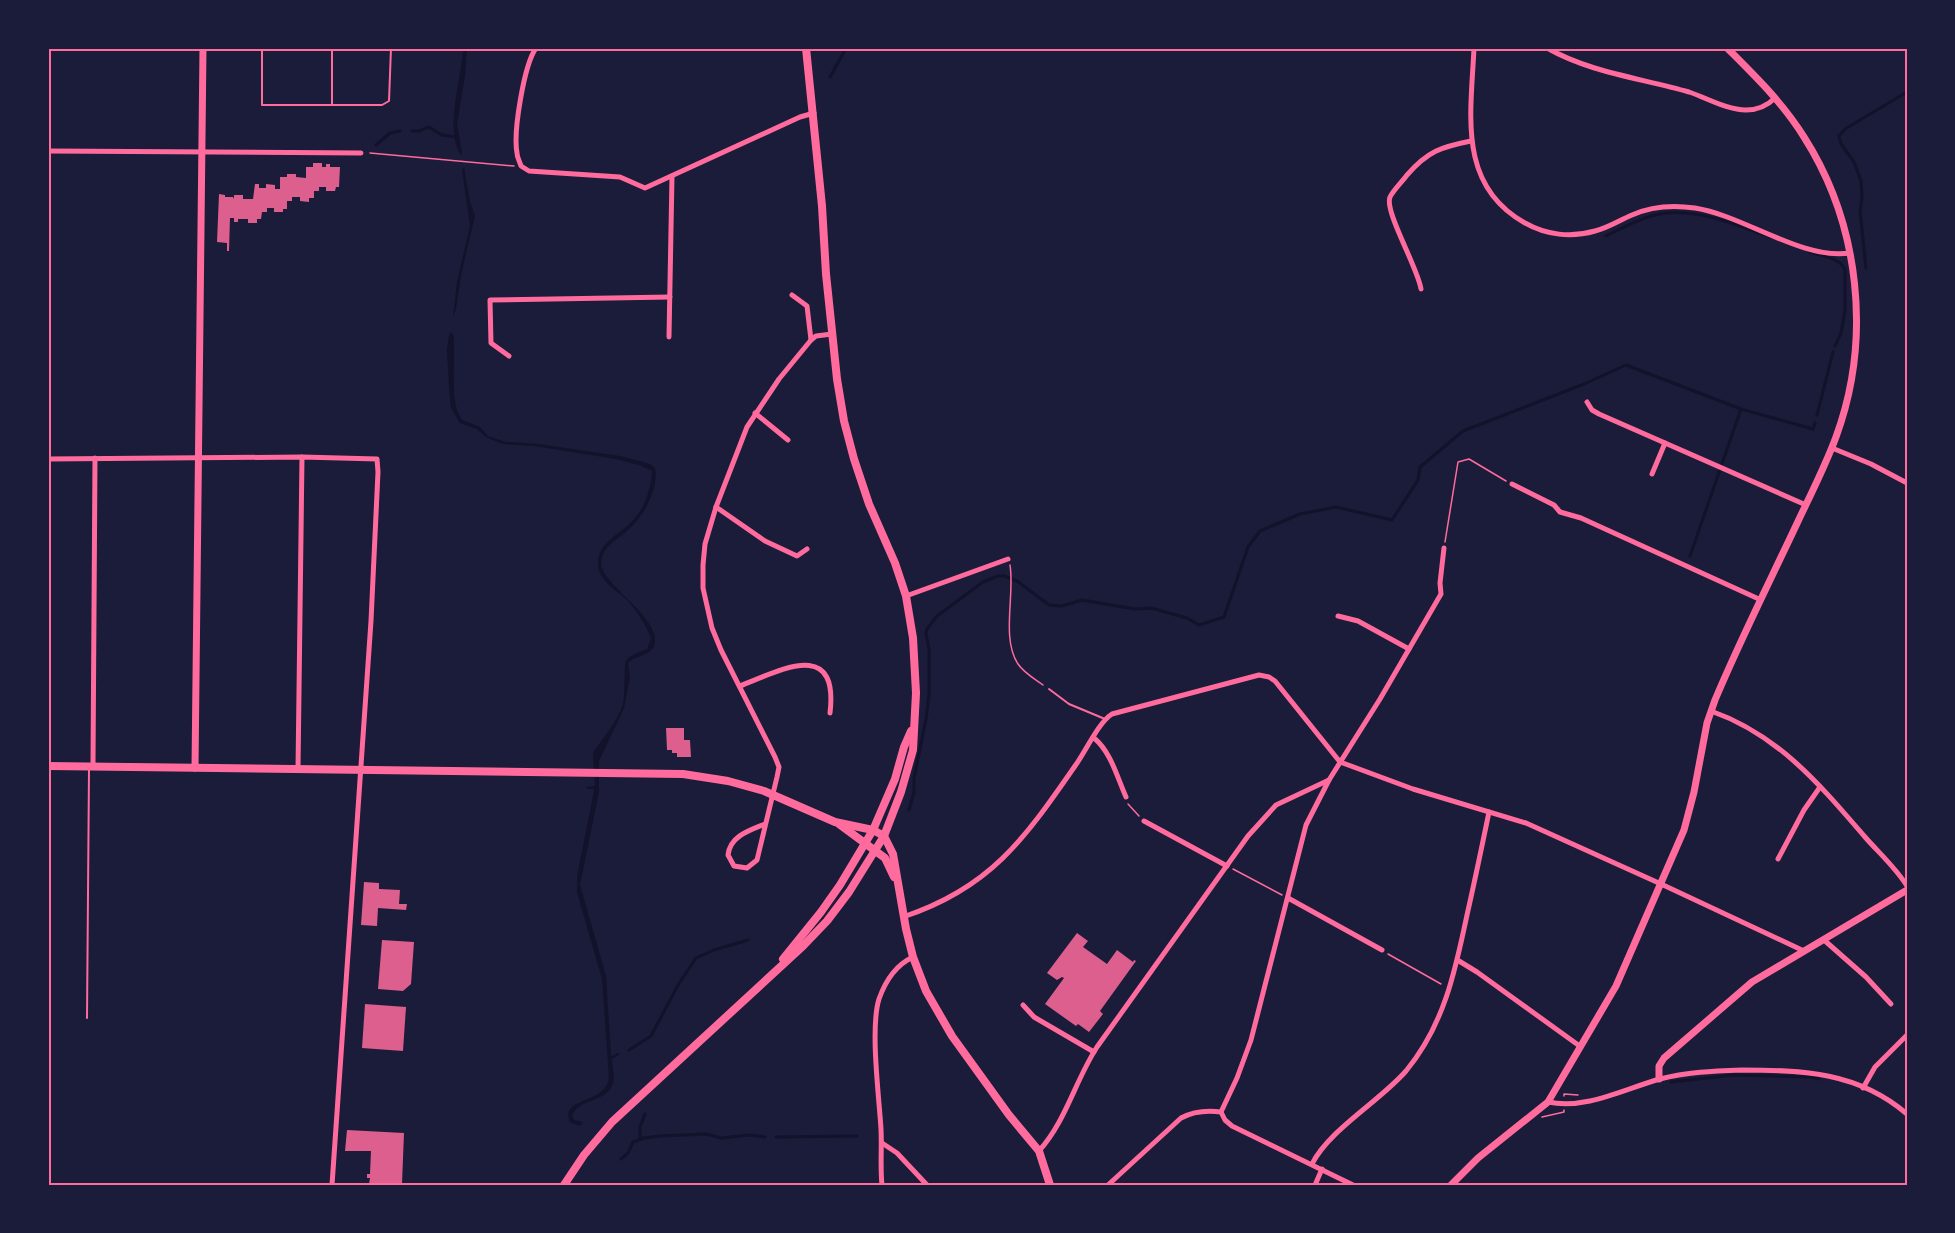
<svg xmlns="http://www.w3.org/2000/svg" width="1955" height="1233" font-family="Georgia,serif">
  <style>
    .water { fill: #12122b }
    .lines { fill: none; stroke-linecap: round; stroke-linejoin: round }
    .stream { stroke: #12122b; stroke-width: 3 }
    .building { fill: #dd5f8e }
    .path { stroke: #ff6b9d; stroke-width: 1.5 }
    .service { stroke: #ff6b9d; stroke-width: 2 }
    .minor { stroke: #ff6b9d; stroke-width: 5 }
    .tertiary { stroke: #ff6b9d; stroke-width: 7 }
    .secondary { stroke: #ff6b9d; stroke-width: 8 }
    .neatline { fill: none; stroke: #ff6b9d; stroke-width: 2 }
  </style>
  <rect width="100%" height="100%" fill="#1b1b3a"/>
  <!-- water -->
  <g class="water">
    <path d="M463 48H467L465 76 457 124 462 152 461 155C444 131 462 77 463 48Z"/>
    <polygon points="464,167 470,202 475,216 461,275 456,309 453,317 457,282 470,226 462,170"/>
    <path d="M451 332 454 336V395L457 411 462 420 480 427 488 436 506 442 539 444 620 456 650 464 655 468C659 488 644 516 629 529 617 541 603 544 601 563 600 584 664 619 654 646 650 656 634 656 628 663L630 678 624 708 599 761V792L580 885 606 976 611 1055 612 1056 618 1053 620 1054 612 1059C612 1067 615 1076 613 1084 606 1103 578 1098 572 1116L574 1120 583 1122 580 1126 570 1122C559 1096 607 1105 609 1077L602 979 577 892V876L593 796 594 789H588L586 787 595 786 593 753C604 736 617 723 623 704 625 694 624 664 626 661 630 654 641 652 647 649L651 639C649 629 634 607 627 600 616 590 598 580 598 564 598 544 615 537 628 525 644 512 651 490 652 471L639 465 616 459 534 446 503 444 486 437 477 429 460 423 451 408 449 386 447 350 449 335Z"/>
  </g>
  <g class="lines">
    <!-- stream -->
    <g class="stream">
      <polyline points="830,77 846,48"/>
      <polyline points="412,131 419,131 429,127 442,135 456,137"/>
      <polyline points="376,145 390,133 400,131"/>
      <path d="M1606 236C1624 227 1646 215 1666 213 1702 210 1737 225 1770 237"/>
      <path d="M1810 252C1821 256 1841 258 1845 270V311L1841 333 1835 346"/>
      <polyline points="1866,268 1860,211 1862,198 1861,181 1854,162 1841,144 1839,136 1845,129 1907,92"/>
      <polyline points="1817,415 1833,352"/>
      <polyline points="1690,556 1741,409"/>
      <polyline points="909,810 914,792 914,778 926,719 929,693 929,649 926,634 927,629 937,616 983,582 998,576 1004,576 1017,581 1049,605 1062,606 1082,600 1135,609 1151,608 1187,618 1199,625 1224,617 1248,547 1260,531 1300,514 1336,507 1392,520 1418,480 1420,467 1463,431 1584,384 1626,365 1741,409 1813,429 1815,423"/>
      <polyline points="629,1050 651,1036 678,985 696,958 714,950 748,940"/>
      <polyline points="1671,1082 1734,1075 1811,1077 1819,1079"/>
      <polyline points="776,1137 857,1136"/>
      <polyline points="640,1139 640,1127 645,1114"/>
      <polyline points="621,1159 628,1153 633,1142 644,1138 660,1136 706,1134 721,1138 750,1135 765,1137"/>
    </g>
  </g>
  <!-- building -->
  <g class="building">
    <polygon points="313,163 322,163 322,167 326,167 326,164 330,164 330,167 340,167 339,187 336,187 335,191 326,191 326,187 319,187 319,191 314,191 314,198 309,198 309,202 300,201 300,197 292,197 292,201 287,201 287,209 283,209 283,212 274,212 274,208 267,208 267,212 262,212 261,219 257,219 257,223 248,223 248,219 238,219 238,222 234,222 234,218 230,218 229,251 227,251 227,243 217,242 219,194 225,195 225,197 233,197 234,199 234,195 243,195 243,199 253,199 255,184 259,184 259,188 266,188 266,184 275,185 275,189 280,189 280,177 287,177 287,174 296,174 296,177 306,178 306,167 313,167"/>
    <polygon points="666,728 684,728 684,740 690,740 691,757 677,757 677,753 672,753 672,750 667,750"/>
    <polygon points="364,882 379,883 379,889 400,890 399,904 407,904 406,910 378,908 377,926 361,925"/>
    <polygon points="1077,933 1088,941 1083,947 1107,964 1117,950 1133,962 1134,960 1136,961 1100,1011 1103,1014 1089,1032 1078,1024 1076,1026 1045,1004 1064,978 1062,977 1057,980 1047,973"/>
    <polygon points="382,940 414,942 411,984 403,991 378,989"/>
    <polygon points="365,1004 406,1007 403,1051 362,1048"/>
    <polygon points="347,1130 404,1133 402,1184 369,1184 370,1178 367,1178 367,1174 370,1174 371,1151 345,1151"/>
  </g>
  <g class="lines">
    <!-- path -->
    <g class="path">
      <polyline points="370,153 514,166"/>
      <polyline points="1445,542 1458,462 1469,459 1506,481"/>
      <path d="M1010 565C1015 595 1001 638 1018 664 1024 673 1035 679 1043 685"/>
      <polyline points="1128,804 1139,816"/>
      <polyline points="1233,869 1282,895"/>
      <polyline points="1388,954 1441,984"/>
      <polyline points="1564,1096 1564,1094 1578,1095"/>
      <polyline points="1542,1117 1564,1112 1564,1110"/>
    </g>
    <!-- service -->
    <g class="service">
      <polyline points="262,48 262,105 382,105 389,101 391,48"/>
      <polyline points="332,105 332,48"/>
      <polyline points="1049,689 1069,704 1105,719"/>
      <polyline points="87,1018 89,769"/>
    </g>
    <!-- minor -->
    <g class="minor">
      <path d="M536 48C524 65 513 132 517 153 517 158 520 162 521 166L529 171 620 177 645 188 800 117 814 113"/>
      <path d="M1474 48C1471 114 1457 185 1525 223 1546 235 1571 238 1595 231 1608 228 1620 220 1632 215 1652 206 1674 205 1695 208 1745 216 1801 260 1850 253"/>
      <path d="M1547 48C1591 73 1641 78 1689 92 1707 98 1727 110 1746 110 1758 110 1768 105 1775 98"/>
      <polyline points="48,151 361,153"/>
      <path d="M1421 289C1418 268 1384 211 1390 197 1394 189 1402 182 1407 175 1428 151 1441 147 1471 141"/>
      <polyline points="792,295 807,306 811,340"/>
      <polyline points="669,337 672,176"/>
      <polyline points="509,356 491,343 490,300 670,297"/>
      <polyline points="1587,402 1592,410 1599,414 1806,505"/>
      <polyline points="755,413 788,440"/>
      <polyline points="1832,448 1871,464 1907,483"/>
      <polyline points="48,459 302,457 377,459 378,472 371,621 332,1185"/>
      <polyline points="1652,474 1665,443"/>
      <polyline points="1512,484 1554,505 1560,512 1581,518 1761,600"/>
      <polyline points="716,507 765,541 797,556 807,549"/>
      <polyline points="906,596 1008,559"/>
      <polyline points="1338,616 1358,621 1409,649"/>
      <path d="M740 686C779 671 839 637 830 713"/>
      <path d="M1711 711C1779 735 1820 785 1865 837 1879 853 1896 868 1907 886"/>
      <path d="M1094 738C1111 752 1117 777 1126 797"/>
      <polyline points="93,766 95,458"/>
      <polyline points="298,769 302,457"/>
      <polyline points="1144,821 1227,866"/>
      <path d="M765 824C750 830 730 836 728 855L734 866 747 868 757 860 777 777 779 767 775 757 721 650 712 628 703 588V565L705 544 716 507 747 427 779 379 811 340 816 336 832 334"/>
      <polyline points="1778,859 1804,810 1820,787"/>
      <polyline points="1288,898 1382,950"/>
      <path d="M903 917C991 888 1025 838 1075 766 1086 751 1098 723 1112 714L1259 675 1269 677 1275 681 1340 762 1413 789 1526 823 1661 884 1804 951"/>
      <polyline points="1824,940 1866,977 1891,1004"/>
      <polyline points="1459,961 1477,972 1581,1047"/>
      <polyline points="1023,1005 1034,1017 1094,1052"/>
      <polyline points="1863,1088 1875,1067 1907,1035"/>
      <path d="M1548 1102C1586 1110 1624 1089 1660 1079 1686 1072 1714 1071 1742 1070 1803 1070 1858 1072 1907 1114"/>
      <polyline points="1221,1112 1237,1078 1251,1040 1306,825 1329,780"/>
      <polyline points="882,1143 897,1153 927,1185"/>
      <path d="M1039 1151C1066 1121 1075 1081 1097 1047L1248 836 1276 805 1329 780 1380 699 1441 594 1440 583 1444 548"/>
      <path d="M1312 1164C1329 1130 1380 1101 1406 1071 1444 1025 1455 972 1467 915 1475 880 1482 846 1489 812"/>
      <path d="M882 1185C880 1166 882 1148 881 1129 879 1096 870 1028 879 999 885 982 896 965 913 957"/>
      <path d="M1108 1185 1181 1118C1194 1111 1206 1110 1221 1112L1225 1120 1232 1126 1353 1185"/>
      <polyline points="1315,1185 1322,1169"/>
    </g>
    <!-- tertiary -->
    <g class="tertiary">
      <polyline points="195,768 203,48"/>
      <polyline points="1659,1079 1659,1066 1664,1058 1752,982 1907,890"/>
      <path d="M1451 1185 1478 1158 1548 1102 1616 986 1684 830 1694 792 1707 723 1715 700C1741 638 1772 577 1801 515 1813 490 1826 464 1836 437 1872 339 1860 225 1804 137 1783 103 1755 76 1727 48"/>
    </g>
    <!-- secondary -->
    <g class="secondary">
      <polyline points="48,766 683,774 728,781 764,791 835,822 873,830 884,836 893,854 906,929 913,957 926,991 952,1036 1009,1115 1039,1151 1050,1185"/>
      <polyline points="839,824 885,858 894,877"/>
      <polyline points="783,959 821,912 840,885 873,830 895,779 904,747 911,731"/>
      <polyline points="564,1185 584,1155 612,1122 803,946 827,921 849,892 884,836 901,792 913,750 916,693 913,638 906,596 895,563 869,504 854,459 844,421 837,379 826,274 822,206 806,48"/>
    </g>
  </g>
  <!-- border -->
  <rect width="1955" height="1233" fill="none" stroke="#1b1b3a" stroke-width="99"/>
  <rect x="50" y="50" width="1856" height="1134" class="neatline"/>
</svg>
